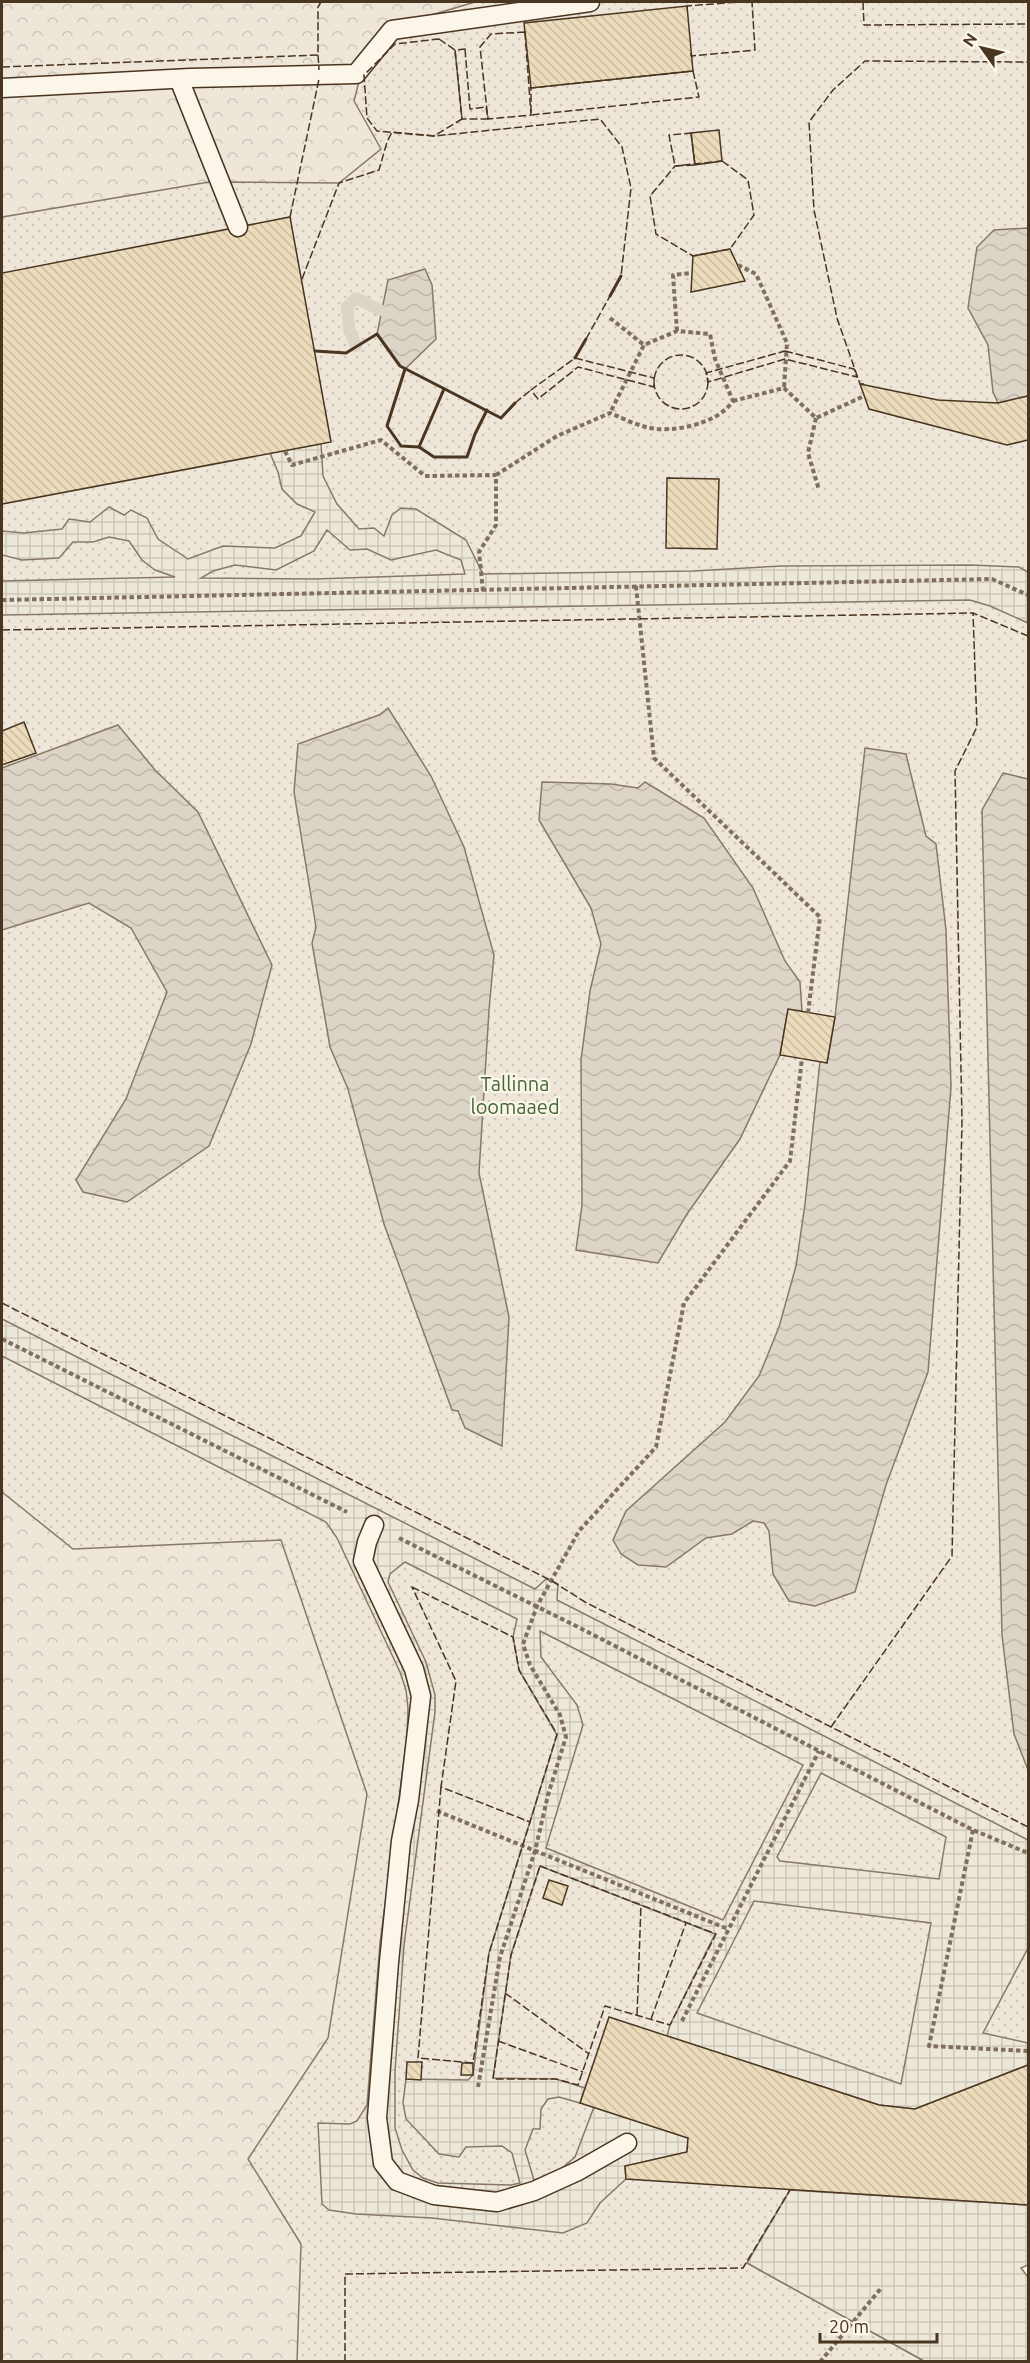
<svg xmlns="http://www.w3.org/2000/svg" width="1030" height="2363" font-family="Ubuntu,sans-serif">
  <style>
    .green { fill: url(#green-dots); stroke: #887966; stroke-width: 1.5 }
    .forest { fill: url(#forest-crowns); stroke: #887966; stroke-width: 1.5 }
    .plaza { fill: url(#plaza-grid); stroke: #887966; stroke-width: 1.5; fill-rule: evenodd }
    .water { fill: url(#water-waves); stroke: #887966; stroke-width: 1.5 }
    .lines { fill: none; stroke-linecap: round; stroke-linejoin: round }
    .stream { stroke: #dcd4c6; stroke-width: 12 }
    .building { fill: url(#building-back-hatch); stroke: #4a3520; stroke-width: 1.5 }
    .service-casing { stroke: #4a3520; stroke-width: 21 }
    .path { stroke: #7f6f5c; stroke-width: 4; stroke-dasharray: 4.5 3; stroke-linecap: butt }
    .service { stroke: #fbf6e9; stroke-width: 18 }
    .fence { stroke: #4a3520; stroke-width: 1.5; stroke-dasharray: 8 3; stroke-linecap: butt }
    .wall { stroke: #4a3520; stroke-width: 3 }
    .labels { text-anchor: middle; stroke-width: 4.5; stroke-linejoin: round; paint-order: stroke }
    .park-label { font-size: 20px; fill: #436837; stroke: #fbf6e9 }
  </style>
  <defs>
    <pattern id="green-dots" width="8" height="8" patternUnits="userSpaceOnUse" patternTransform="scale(1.5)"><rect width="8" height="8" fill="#ede6d9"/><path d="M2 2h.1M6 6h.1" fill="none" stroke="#cdc6ba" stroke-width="1.8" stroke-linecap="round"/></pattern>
    <pattern id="forest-crowns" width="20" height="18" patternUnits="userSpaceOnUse" patternTransform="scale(1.5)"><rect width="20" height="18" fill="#ede6d9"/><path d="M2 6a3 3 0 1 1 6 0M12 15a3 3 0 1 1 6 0" fill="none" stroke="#cdc6ba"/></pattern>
    <pattern id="plaza-grid" width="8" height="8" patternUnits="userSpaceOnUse" patternTransform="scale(1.5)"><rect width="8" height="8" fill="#ede7d9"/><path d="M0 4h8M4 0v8" fill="none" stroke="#cdc7ba"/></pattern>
    <pattern id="water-waves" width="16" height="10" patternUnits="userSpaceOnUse" patternTransform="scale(1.5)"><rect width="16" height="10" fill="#dcd4c6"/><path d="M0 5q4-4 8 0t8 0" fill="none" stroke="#beb7aa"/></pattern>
    <pattern id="building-back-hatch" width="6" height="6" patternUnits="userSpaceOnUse" patternTransform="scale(1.5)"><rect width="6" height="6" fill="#ecdcbc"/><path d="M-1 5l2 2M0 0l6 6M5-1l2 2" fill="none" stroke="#ccbda1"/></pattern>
  </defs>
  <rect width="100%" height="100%" fill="#fbf6e9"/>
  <!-- green -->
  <polygon class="green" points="2,2 1028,2 1028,2205 790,2190 747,2263 924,2361 2,2361"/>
  <!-- forest -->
  <g class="forest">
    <polygon points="2,2 475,2 411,21 360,77 354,101 381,149 339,183 209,182 2,217"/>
    <polygon points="2,1492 73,1549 281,1540 367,1794 328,2038 248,2159 301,2244 297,2361 2,2361"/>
  </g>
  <!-- plaza -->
  <g class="plaza">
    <path d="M321 444 323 476 337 504 359 529 374 528 384 536 392 515 401 508 416 509 466 540 483 574 693 571 782 566 971 565 1019 567 1028 572V623L990 606 970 600 2 615V581L175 577 155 570 142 560 129 541 109 537 93 542H73L59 558 22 560 2 555V531L24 533 62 529 69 519 90 522 109 507 124 515 131 510 147 518 158 539 188 559 223 546 275 548 301 536 315 512 297 504 282 489 278 472 270 453ZM327 530 350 550 367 549 391 560 436 550 461 560 465 574 315 579 201 578 213 571 235 565 276 570 314 551Z"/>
    <path d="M2 1319 535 1589 546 1579 552 1581 558 1584 557 1600 1028 1840V1948L983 2033 1028 2043V2065L915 2109 879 2105 667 2036 670 2025 715 1934 540 1866 511 1955 493 2078 556 2079 585 2088 580 2103 559 2097 548 2099 541 2109 540 2129H533L525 2150 534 2180 555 2174 575 2157 594 2107 688 2138 687 2152 625 2166 626 2179 600 2203 587 2223 563 2233 432 2218 356 2214 329 2210 322 2204 318 2123 350 2124 357 2121 367 2105 380 1943 407 1737 408 1708 406 1690 400 1672 337 1538 326 1522 2 1356ZM405 1562 517 1619 513 1637 519 1670 557 1735 489 1953 473 2075 468 2080 406 2079 403 2103 406 2119 439 2154 459 2157 466 2147 502 2146 512 2153 520 2183 511 2185 438 2183 423 2178 413 2170 402 2150 395 2128V2071L404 1945 435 1712V1695L426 1662 388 1582 390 1574ZM540 1631 803 1765 723 1920 546 1848 583 1725 577 1705 541 1657ZM821 1773 946 1837 939 1879 780 1861 777 1857ZM754 1901 931 1923 901 2084 697 2013Z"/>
    <polygon points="790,2190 1028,2205 1028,2265 1021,2268 1028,2277 1028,2361 924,2361 747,2263"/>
  </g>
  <!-- water -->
  <g class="water">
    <polygon points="1028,228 1028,396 998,403 993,392 988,345 968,308 977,247 994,230"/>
    <polygon points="425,269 432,285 436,339 405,369 400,366 377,334 388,280"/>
    <polygon points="388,708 431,776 464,847 494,955 489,1010 479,1173 509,1317 502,1446 465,1428 458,1411 452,1410 384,1224 348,1089 330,1047 312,943 316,927 294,792 298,744 379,715"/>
    <polygon points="118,725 155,770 198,812 272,965 251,1044 209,1146 127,1202 83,1192 76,1180 126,1099 167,992 131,928 89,903 2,930 2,768"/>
    <polygon points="865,748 906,754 926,836 936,844 946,930 951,1087 928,1372 886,1485 855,1592 815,1606 789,1601 773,1574 769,1531 764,1523 753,1521 732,1534 706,1538 666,1567 638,1565 621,1554 613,1540 626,1511 725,1422 759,1376 779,1327 796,1266 805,1204 820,1061 827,1063 835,1017"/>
    <polygon points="1003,773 1028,779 1028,1770 1014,1734 1002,1635 982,810"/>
    <polygon points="542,782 611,784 638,788 645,782 704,818 753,888 785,961 800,982 802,1012 788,1010 780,1055 740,1139 687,1214 658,1263 576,1250 582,1205 581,1060 590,991 601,944 591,908 539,820"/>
  </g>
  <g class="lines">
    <!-- stream -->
    <polyline class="stream" points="356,346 349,328 347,307 356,298 380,310"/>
  </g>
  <!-- building -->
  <g class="building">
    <polygon points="687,6 693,71 531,88 524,23"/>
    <polygon points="719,130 722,161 695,165 691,133"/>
    <polygon points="290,217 331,442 2,504 2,273"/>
    <polygon points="730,249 745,281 691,292 693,256"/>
    <polygon points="860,384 938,400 998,403 1028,396 1028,440 1007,445 869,409"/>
    <polygon points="667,478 719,479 717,549 666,548"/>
    <polygon points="24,722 36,753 2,765 2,731"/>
    <polygon points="788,1009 835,1017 827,1063 780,1055"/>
    <polygon points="549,1880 568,1886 562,1905 543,1898"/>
    <polygon points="609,2017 879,2105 915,2109 1028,2065 1028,2205 626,2179 625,2166 687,2152 688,2138 580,2103"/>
    <polygon points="407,2062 422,2062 421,2080 406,2079"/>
    <polygon points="462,2063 473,2063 473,2075 461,2075"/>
  </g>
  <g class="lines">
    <defs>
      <g id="service">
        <polyline points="179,79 238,227"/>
        <polyline points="2,88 190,78 356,74 392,30 590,2"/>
        <polyline points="374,1525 367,1542 363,1561 414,1669 421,1696 409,1800 401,1841 389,1962 377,2118 383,2163 397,2181 434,2195 497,2202 534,2191 578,2171 627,2143"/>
      </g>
    </defs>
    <!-- service casing -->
    <use href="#service" class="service-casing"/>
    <!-- path -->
    <g class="path">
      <polyline points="738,265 756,274 787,343 784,388"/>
      <polyline points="610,318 644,345"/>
      <polyline points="677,331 673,275 692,273"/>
      <polyline points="733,401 784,388 816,418 864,396"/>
      <polyline points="816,418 808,453 819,490"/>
      <polyline points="285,451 292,465 381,440 425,476 496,475 496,525 479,552 483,591"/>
      <path d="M496 475 557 436 610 413C622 418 634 424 646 427 671 434 718 424 733 401L715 359 710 334 677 331 644 345 610 413"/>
      <polyline points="636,586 654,758 820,917 808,1013"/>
      <polyline points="2,600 992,579 1028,595"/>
      <polyline points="2,1339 347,1512"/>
      <polyline points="399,1538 578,1627 973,1830 1028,1853"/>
      <polyline points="437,1811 728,1929"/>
      <polyline points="973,1830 929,2046 1028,2051"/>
      <polyline points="682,2021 819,1751"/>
      <polyline points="478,2087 500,1957 535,1851 548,1795 566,1737 560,1715 530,1665 523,1644 537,1606 579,1531 656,1447 684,1303 790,1161 802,1058"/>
      <polyline points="820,2362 882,2287"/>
    </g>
    <!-- service -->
    <use href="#service" class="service"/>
    <!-- fence -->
    <g class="fence">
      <polyline points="863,2 864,25 1028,24"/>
      <polyline points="687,9 687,6 738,2"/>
      <polygon points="525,32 531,115 488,119 480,47 491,34"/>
      <polygon points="439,39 455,50 462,119 434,136 377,131 367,118 364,75 395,44"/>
      <polygon points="465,49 470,109 486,107 488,119 462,119 455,50"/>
      <polyline points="691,53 691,56 755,50 752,2"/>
      <polyline points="318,55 319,70"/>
      <polyline points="2,67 318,55 318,7 321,2"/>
      <polygon points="693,71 699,97 531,115 531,88"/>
      <polygon points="691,133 695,165 675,166 669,135"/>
      <polygon points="722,161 748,180 754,215 730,249 693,256 656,234 650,196 675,166"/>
      <polyline points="290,217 319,79"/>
      <polyline points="302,279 339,183 379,170 387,142 392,132 434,136 600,119 622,147 631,188 621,276"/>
      <polyline points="586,339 610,296"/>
      <polygon points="785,351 854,369 857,377 785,359 708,382 706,373"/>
      <circle cx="681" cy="382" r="27"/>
      <polygon points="575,358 654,378 654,387 578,367 538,399 531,390"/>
      <polyline points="864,384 860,384 837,318 814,210 809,122 833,90 865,61 1028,62"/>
      <polyline points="515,403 531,390"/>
      <polyline points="2,630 973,613 1028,636"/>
      <polyline points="2,1303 552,1581 585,1602 1028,1827"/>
      <polygon points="412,1587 513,1637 519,1670 557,1734 530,1822 441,1787 456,1681"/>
      <polyline points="831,1727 952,1556 962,1121 955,771 977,727 973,613"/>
      <polyline points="441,1787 418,2058 473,2063 489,1953 530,1822"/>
      <polygon points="540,1866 716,1934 670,2025 605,2006 578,2085 556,2079 493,2079 511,1955"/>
      <polyline points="505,1993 589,2054"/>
      <polyline points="637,2015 641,1905"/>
      <polyline points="651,2019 686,1923"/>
      <polyline points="498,2041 583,2072"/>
      <polyline points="345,2362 345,2274 743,2268 790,2190"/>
    </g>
    <!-- wall -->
    <g class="wall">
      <polyline points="610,296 621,276"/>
      <polyline points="315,351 346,353 377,334 400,366 501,418 515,403"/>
      <polyline points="575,358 586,339"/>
      <polyline points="405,369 387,426 401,446 419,447 434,457 467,457 475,434 487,410"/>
      <polyline points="419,447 444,389"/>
    </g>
  </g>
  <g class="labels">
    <!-- park labels -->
    <g class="park-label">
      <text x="515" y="1091">Tallinna<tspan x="515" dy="23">loomaaed</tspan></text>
    </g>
  </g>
  <!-- border -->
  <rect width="1030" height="2363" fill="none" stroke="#4a3520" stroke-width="6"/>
  <!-- north arrow -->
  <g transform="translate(982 48) rotate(304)" stroke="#fbf6e9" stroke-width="4.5" paint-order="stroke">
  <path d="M0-4.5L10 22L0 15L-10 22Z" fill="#4a3520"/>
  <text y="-9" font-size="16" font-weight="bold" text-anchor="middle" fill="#4a3520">N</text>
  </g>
  <!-- scale -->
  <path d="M820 2333v9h117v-9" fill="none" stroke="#4a3520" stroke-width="3"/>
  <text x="829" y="2333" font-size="18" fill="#4a3520" stroke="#fbf6e9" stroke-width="4.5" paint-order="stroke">20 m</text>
</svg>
